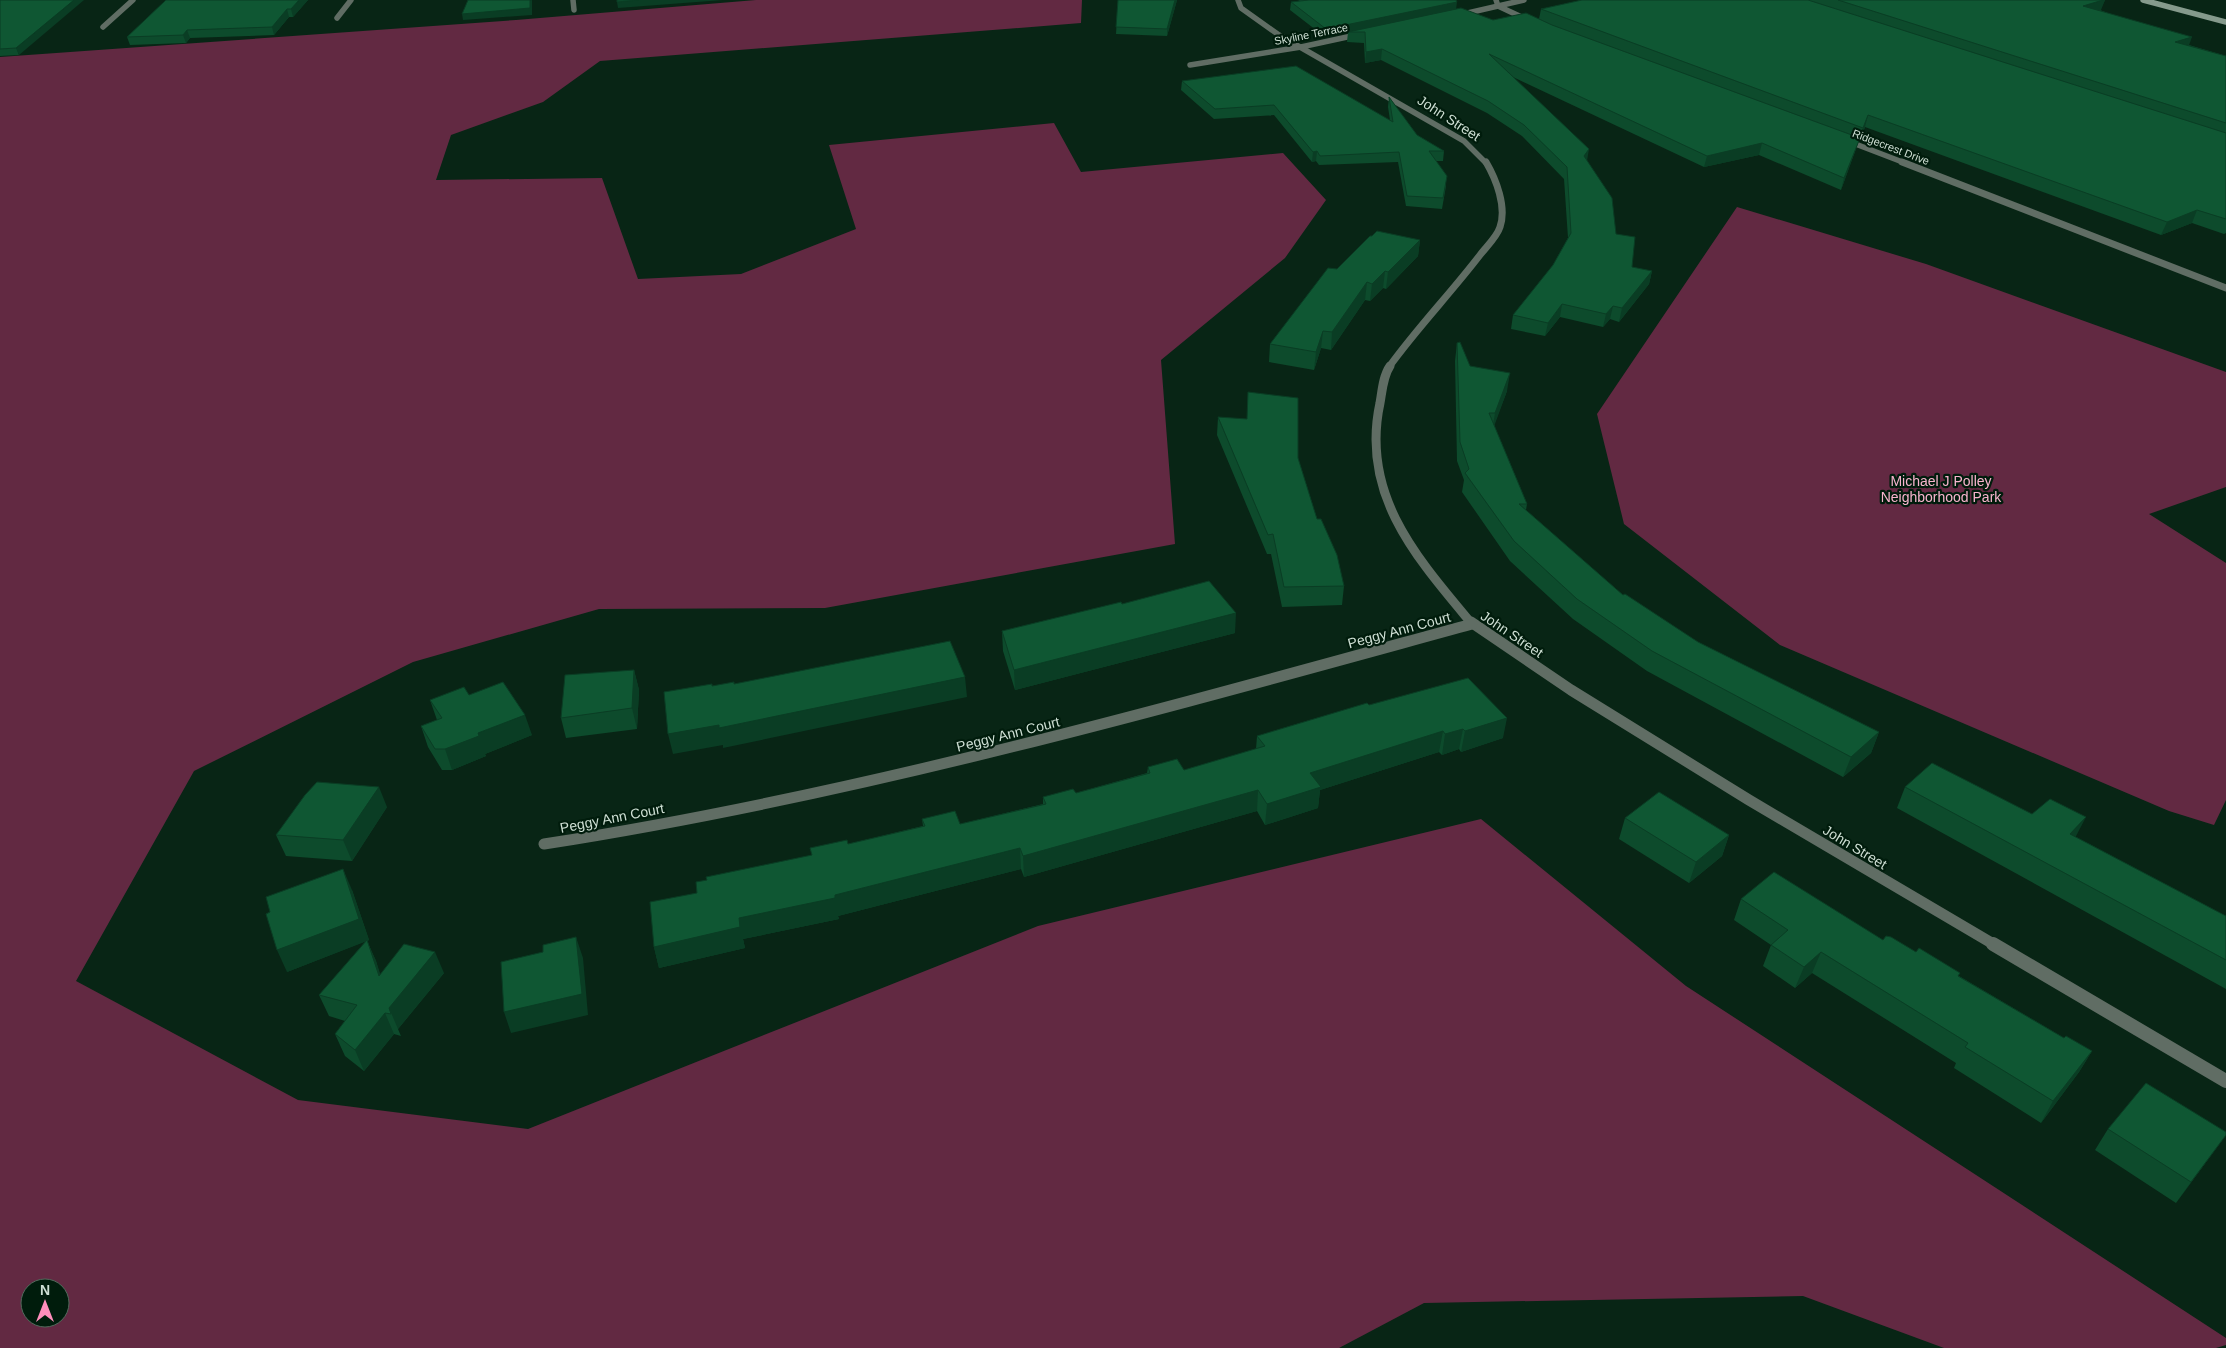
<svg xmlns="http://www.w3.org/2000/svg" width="2226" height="1348" font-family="Helvetica,sans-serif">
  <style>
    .green { fill: #622942; fill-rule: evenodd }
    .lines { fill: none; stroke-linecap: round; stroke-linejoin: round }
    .minor-far4 { stroke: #606d64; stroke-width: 5.5 }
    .minor-far3 { stroke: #606d64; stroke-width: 7 }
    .minor-far2 { stroke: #606d64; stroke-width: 9 }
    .minor-far1 { stroke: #606d64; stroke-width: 11 }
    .minor { stroke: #606d64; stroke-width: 14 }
    .secondary { stroke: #859a8c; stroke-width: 5.5 }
    .wall { fill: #0d4b2c }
    .shaded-wall { fill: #0a3d24 }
    .building { fill: #0f5733; stroke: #0a3d24 }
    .labels { text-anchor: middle; stroke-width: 4.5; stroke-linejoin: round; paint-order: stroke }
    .far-street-label { font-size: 11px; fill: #cedfd4; stroke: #001c0c }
    .street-label { font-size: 14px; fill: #cedfd4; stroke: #001c0c }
    .park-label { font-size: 14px; fill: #f8b4ce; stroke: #001c0c }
  </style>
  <rect width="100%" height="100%" fill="#082515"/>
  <!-- green -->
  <g class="green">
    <path d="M756 0H1082L1081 23 600 61 543 102 451 135 436 180 602 178 638 279 741 274 856 229 829 145 1054 123 1081 172 1283 153 1326 200 1285 258 1161 360 1175 544 825 608 599 609 413 662 194 771 76 981 298 1100 528 1129 1038 926 1481 819 1686 986 2226 1338V1345L2216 1348H1944L1803 1296 1424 1303 1339 1348H0V57L516 20ZM30 1288H60V1318H30Z"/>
    <polygon points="1737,207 1926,264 2226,372 2226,487 2149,514 2226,563 2226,800 2214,825 2169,811 1780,645 1624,524 1597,414"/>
  </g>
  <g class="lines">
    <!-- minor-far4 -->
    <g class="minor-far4">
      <polyline points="573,0 574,10"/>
      <polyline points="1238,0 1241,8 1279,35 1464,141 1486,163"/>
      <polyline points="1496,0 1498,6 1530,21"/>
      <polyline points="1459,15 1524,0"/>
      <polyline points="337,18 351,0"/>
      <polyline points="103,27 133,0"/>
      <polyline points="1190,65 1301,47 1361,34"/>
      <polyline points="1845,140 1905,163"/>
    </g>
    <!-- minor-far3 -->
    <g class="minor-far3">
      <polyline points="1902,162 2226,288"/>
      <path d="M1389 367C1417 328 1451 293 1480 255 1486 247 1497 237 1500 227 1507 207 1496 179 1486 162"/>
    </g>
    <!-- minor-far2 -->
    <path class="minor-far2" d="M1390 366C1383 376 1382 392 1380 403 1360 495 1417 558 1472 624"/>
    <!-- minor-far1 -->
    <g class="minor-far1">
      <polyline points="1471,622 1571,690 1749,800 1995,945"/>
      <path d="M544 844C859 795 1165 708 1472 624"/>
    </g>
    <!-- minor -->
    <polyline class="minor" points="1993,944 2226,1081"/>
    <!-- secondary -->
    <polyline class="secondary" points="2143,0 2226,22"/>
  </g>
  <!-- wall -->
  <g class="wall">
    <polygon points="0,0 19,55 0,56"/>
    <polygon points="166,0 308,0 293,17 289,17 274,35 190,38 186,43 130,45 127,37"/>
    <polygon points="1118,0 1177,0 1167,36 1116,34"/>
    <polygon points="1298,0 1456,0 1456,9 1493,20 1539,19 1541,9 1582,0 2105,0 2100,10 2189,45 2226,56 2226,233 2224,234 2192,223 2161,235 1865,127 1860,141 1859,140 1841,190 1759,155 1704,167 1513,77 1587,160 1616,234 1632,267 1652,271 1649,284 1619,322 1610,319 1603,327 1560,317 1545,336 1511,329 1513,315 1553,265 1568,238 1564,179 1522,136 1487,113 1381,60 1365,63 1364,43 1347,42 1348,32 1325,37 1290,10 1291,2 1300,1"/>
    <polygon points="1182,81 1390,120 1388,107 1389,97 1417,135 1444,151 1443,161 1436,161 1446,186 1442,209 1406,206 1398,162 1319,165 1316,161 1312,162 1274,115 1214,119 1181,90"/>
    <polygon points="1420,240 1418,256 1386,289 1383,288 1370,301 1365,300 1331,350 1321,348 1314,370 1269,362 1270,344 1337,269"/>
    <polygon points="1457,343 1470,366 1507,391 1494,425 1527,504 1526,510 1623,595 1698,642 1879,732 1871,753 1843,777 1647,671 1573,619 1510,561 1462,492 1464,480 1457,461 1455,361"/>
    <polygon points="1218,417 1298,458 1317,519 1344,586 1342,605 1282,607 1271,554 1267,554 1217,435"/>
    <polygon points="1122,604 1235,633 1015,690 1003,651 1002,631"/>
    <polygon points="634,670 639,690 637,729 566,738 561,718"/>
    <polygon points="469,695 532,735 485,754 486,756 452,770 442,770 428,747 421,726 437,720 430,700"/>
    <polygon points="1369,705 1503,738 1461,752 1459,749 1442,755 1439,752 1320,790 1318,808 1265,825 1257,811 1024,877 1021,869 838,916 839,919 743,939 745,948 659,968 654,947 707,880 812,855 810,848 848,844 923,826 922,819 960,824 1043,804 1043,797 1076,793 1147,773 1148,767 1184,770 1256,749 1257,736"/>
    <polygon points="1905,787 2076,837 2226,916 2226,989 1897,808"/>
    <polygon points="387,807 352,861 286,856 276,835"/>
    <polygon points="1625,818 1729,835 1722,856 1689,883 1619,839"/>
    <polygon points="352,890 369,940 367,941 376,961 380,975 444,973 398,1029 401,1036 394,1034 364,1071 345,1056 335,1034 345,1021 329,1016 319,995 366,941 287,972"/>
    <polygon points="1741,899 1883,940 1959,976 2064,1038 2092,1051 2079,1072 2041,1123 1954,1068 1956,1063 1812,973 1795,988 1763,966 1771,945 1734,920"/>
    <polygon points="2108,1129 2226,1135 2176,1203 2095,1150"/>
  </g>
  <!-- shaded-wall -->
  <g class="shaded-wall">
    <polygon points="74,0 84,0 19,55 16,48"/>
    <polygon points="299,0 308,0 293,17 291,9"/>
    <polygon points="532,0 532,15 463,20 462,14"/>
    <polygon points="639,0 723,0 618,8 617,2"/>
    <polygon points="1175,0 1177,0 1167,36 1167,29"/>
    <polygon points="2103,0 2105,0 2101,10 2080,16 2083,6"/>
    <polygon points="1457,2 1456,10 1348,32 1325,37 1326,29"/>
    <polygon points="287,9 289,17 274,35 272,27"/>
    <polygon points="187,30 190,38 186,43 183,35"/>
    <polygon points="2192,37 2188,48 2175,42"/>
    <polygon points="1382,49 1381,60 1365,63 1366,52"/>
    <polygon points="1868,115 1865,127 1860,141 1863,128"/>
    <polygon points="1860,138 1856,149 1841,190 1844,178"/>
    <polygon points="1762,143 1759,155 1704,167 1707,156"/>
    <polygon points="1589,149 1587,161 1584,156"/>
    <polygon points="1317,151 1316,161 1312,162 1313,152"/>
    <polygon points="2197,210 2192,223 2161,235 2167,222"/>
    <polygon points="1420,240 1418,256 1386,289 1388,272"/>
    <polygon points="1385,271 1383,288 1370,301 1372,284"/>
    <polygon points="1652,271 1649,284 1619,322 1622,308"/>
    <polygon points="1367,282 1365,300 1331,350 1332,332"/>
    <polygon points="1562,304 1560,317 1545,336 1548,323"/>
    <polygon points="1613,306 1610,319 1603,327 1606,314"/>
    <polygon points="1323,331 1321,348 1314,370 1316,352"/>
    <polygon points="1510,373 1507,391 1492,432 1495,413"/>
    <polygon points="1236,613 1235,633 1015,690 1014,670"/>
    <polygon points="634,670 639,690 637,729 632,708"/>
    <polygon points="965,677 967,697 723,748 723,745 673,754 668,734"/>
    <polygon points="525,715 532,735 485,754 486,756 452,770 445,749 478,733"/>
    <polygon points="1507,718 1503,738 1461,752 1465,731"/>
    <polygon points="1463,729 1459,749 1442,755 1445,734"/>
    <polygon points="1443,731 1439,752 1320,790 1318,808 1265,825 1267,804 1310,773"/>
    <polygon points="1879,732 1871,753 1843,777 1851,757"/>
    <polygon points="379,787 387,807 352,861 343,840"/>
    <polygon points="1258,790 1257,811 1024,877 1023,856"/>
    <polygon points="2086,817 2075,838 2070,834"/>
    <polygon points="1729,835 1722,856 1689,883 1696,862"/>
    <polygon points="1020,848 1021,869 838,916 839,919 743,939 745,948 659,968 654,947 739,918 835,895"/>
    <polygon points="343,869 352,890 369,940 367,941 376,961 388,998 379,976 367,941 287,972 277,950"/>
    <polygon points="576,937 583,958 588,1015 511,1033 504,1012"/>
    <polygon points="435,952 444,973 398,1029 401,1036 389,1008"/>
    <polygon points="1821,952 1812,973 1795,988 1804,967"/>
    <polygon points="385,1013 394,1034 364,1071 355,1050"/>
    <polygon points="2092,1051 2079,1072 2041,1123 2053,1101"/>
    <polygon points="2226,1135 2212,1154 2176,1203 2191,1182"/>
  </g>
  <!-- building -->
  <g class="building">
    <polygon points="0,0 74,0 16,48 0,49"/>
    <polygon points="166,0 299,0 291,9 287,9 272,27 187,30 183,35 127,37"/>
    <polygon points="468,0 530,0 530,8 462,14"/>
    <polygon points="617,0 639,0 617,2"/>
    <polygon points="1118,0 1175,0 1167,29 1116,27"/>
    <polygon points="1309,0 1456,0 1457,2 1326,29 1291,2"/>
    <polygon points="1582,0 1808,0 2226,133 2226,219 2197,210 2167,222 1868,115 1863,128 1541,9"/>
    <polygon points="1838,0 2103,0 2083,6 2192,37 2175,42 2226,56 2226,123"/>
    <polygon points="1461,8 1493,20 1526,13 1552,25 1860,138 1844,178 1762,143 1707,156 1489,54 1589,149 1584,156 1612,198 1616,234 1635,237 1632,267 1652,271 1622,308 1613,306 1606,314 1562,304 1548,323 1513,315 1553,265 1571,233 1567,167 1524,125 1488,101 1382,49 1366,52 1365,32 1348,32"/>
    <polygon points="1296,66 1393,122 1389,97 1417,135 1444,151 1429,151 1447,176 1443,198 1407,196 1399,152 1320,156 1317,151 1313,152 1274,105 1215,109 1182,81"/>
    <polygon points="1377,231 1420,240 1388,272 1385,271 1372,284 1367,282 1332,332 1323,331 1316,352 1270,344 1328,268 1337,269 1370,236 1372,236"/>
    <polygon points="1460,342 1470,366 1510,373 1495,413 1489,413 1527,504 1519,504 1623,595 1625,594 1698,642 1879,732 1851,757 1652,651 1577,599 1514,541 1465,473 1469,469 1460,442 1457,343"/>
    <polygon points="1248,392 1298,398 1298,458 1317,519 1321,519 1337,555 1344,586 1284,587 1273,534 1268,535 1218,417 1247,419"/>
    <polygon points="1209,581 1236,613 1014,670 1002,631 1121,602 1122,604"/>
    <polygon points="950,641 965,677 719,728 719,725 668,734 664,692 712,684 712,686 734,682 734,684"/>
    <polygon points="634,670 632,708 561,718 565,675"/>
    <polygon points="1468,678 1507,718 1465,731 1463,729 1445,734 1443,731 1310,773 1321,787 1267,804 1258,790 1023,856 1020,848 835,895 835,898 739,918 740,927 654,947 650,902 697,893 696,882 707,880 706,877 812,855 810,848 847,840 848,844 925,826 922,819 955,811 960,824 1046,804 1043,797 1073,789 1076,793 1150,773 1148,767 1177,759 1184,770 1265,746 1257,736 1367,703 1369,705"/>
    <polygon points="503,682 525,715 478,733 479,736 445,749 435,749 421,726 442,718 430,700 464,687 469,695"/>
    <polygon points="1932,763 2032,814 2050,799 2086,817 2070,834 2226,916 2226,960 1905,787"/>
    <polygon points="317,782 379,787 343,840 276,835 305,795"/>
    <polygon points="1659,792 1729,835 1696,862 1625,818"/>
    <polygon points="343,869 359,919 277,950 266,914 270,912 266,897"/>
    <polygon points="1774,872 1883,940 1886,936 1891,937 1916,952 1919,948 1960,973 1958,976 2064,1038 2066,1036 2092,1051 2053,1101 1965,1047 1968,1043 1821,952 1804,967 1771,945 1788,930 1741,899"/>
    <polygon points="576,937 582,994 504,1012 501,962 543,952 543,945"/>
    <polygon points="367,940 379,976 404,944 435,952 389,1008 391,1014 385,1013 355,1050 335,1034 357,1005 319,995"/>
    <polygon points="2146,1083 2226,1132 2226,1135 2191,1182 2108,1129"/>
  </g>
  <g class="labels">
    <!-- far-street labels -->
    <g class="far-street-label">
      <text transform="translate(1311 34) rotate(-11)" y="4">Skyline Terrace</text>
      <text transform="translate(1891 147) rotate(21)" y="4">Ridgecrest Drive</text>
    </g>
    <!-- street labels -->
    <g class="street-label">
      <text transform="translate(1449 118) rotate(33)" y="5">John Street</text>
      <text transform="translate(1399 630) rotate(-15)" y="5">Peggy Ann Court</text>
      <text transform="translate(1512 634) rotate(34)" y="5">John Street</text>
      <text transform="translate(1008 734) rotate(-14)" y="5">Peggy Ann Court</text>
      <text transform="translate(612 818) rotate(-11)" y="5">Peggy Ann Court</text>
      <text transform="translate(1855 847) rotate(31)" y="5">John Street</text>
    </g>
    <!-- park labels -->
    <g class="park-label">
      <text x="1941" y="486">Michael J Polley<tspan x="1941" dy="16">Neighborhood Park</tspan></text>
    </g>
  </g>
  <!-- north arrow -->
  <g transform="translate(45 1303)"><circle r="24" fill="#001c0c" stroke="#526a5c"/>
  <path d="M0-4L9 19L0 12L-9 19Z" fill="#fe8ebc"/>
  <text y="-8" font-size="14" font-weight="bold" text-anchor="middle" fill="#cedfd4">N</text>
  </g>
</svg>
